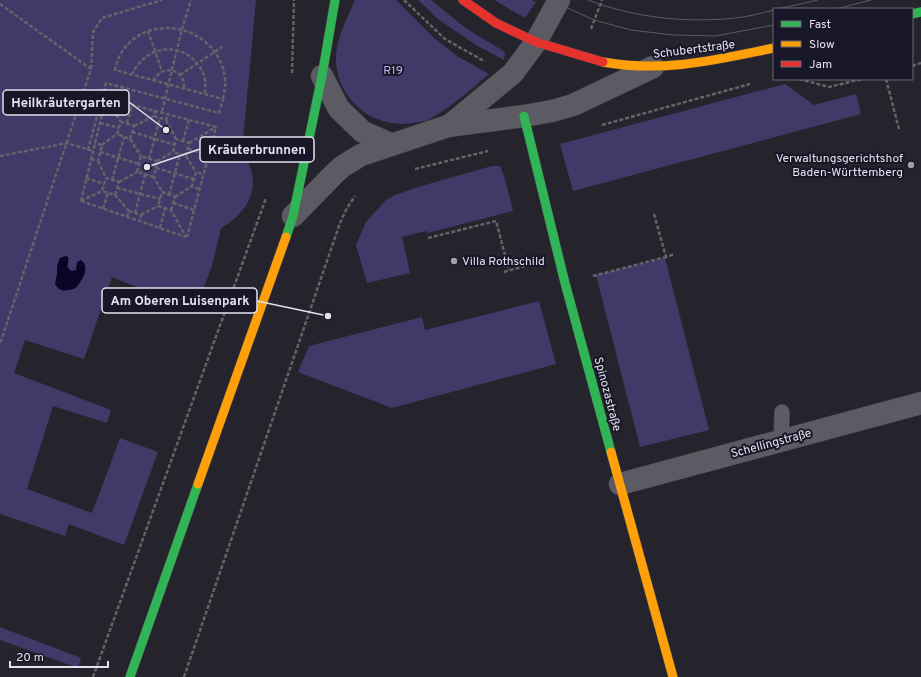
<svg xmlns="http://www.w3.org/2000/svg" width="921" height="677" font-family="Overpass,sans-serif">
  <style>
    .green { fill: #413a68 }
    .water { fill: #0c0426 }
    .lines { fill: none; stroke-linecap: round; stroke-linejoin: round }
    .lane-casing { stroke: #414048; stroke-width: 16 }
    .street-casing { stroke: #414048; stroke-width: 23 }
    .fast-casing { stroke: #414048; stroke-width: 10 }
    .slow-casing { stroke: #414048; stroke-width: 10 }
    .jam-casing { stroke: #414048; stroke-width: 10 }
    .path { stroke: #646369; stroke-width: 2.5; stroke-dasharray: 4 2; stroke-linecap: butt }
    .lane { stroke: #5c5b63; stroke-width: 15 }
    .street { stroke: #5c5b63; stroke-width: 22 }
    .fast { stroke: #30b455; stroke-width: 9 }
    .slow { stroke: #ff9f0a; stroke-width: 9 }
    .jam { stroke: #e5322d; stroke-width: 9 }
    .tram { stroke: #5c5c64; stroke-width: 1 }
    .poi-dot { fill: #a0a0aa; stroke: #181727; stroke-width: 1.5 }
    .labels { text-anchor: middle; stroke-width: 4; stroke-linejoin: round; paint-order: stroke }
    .street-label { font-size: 12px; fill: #e3e2ee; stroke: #181727 }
    .park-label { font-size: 12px; fill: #beb7f9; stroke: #181727 }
    .poi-label { font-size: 12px; fill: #e3e2ee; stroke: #181727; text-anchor: end }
    .leader { fill: none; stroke: #e3e2ee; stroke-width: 1.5 }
    .callout-dot { fill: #e3e2ee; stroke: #181727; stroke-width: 1.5 }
    .callout { fill: #181727; stroke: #e3e2ee; stroke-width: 1.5 }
    .callout-label { font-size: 13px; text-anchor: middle; font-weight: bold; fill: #e3e2ee }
  </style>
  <rect width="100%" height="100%" fill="#25242d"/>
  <!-- green -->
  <g class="green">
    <path d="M0 0H256L242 151C246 159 251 166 252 174 257 198 240 217 221 228L212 266 195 310 112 277 84 359 25 340 14 373 111 410 107 423 53 406 27 489 92 513 120 438 158 452 124 545 69 524 65 536 0 514Z"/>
    <path d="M355 0H396L434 38 457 56 489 74C473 88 444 113 425 121 422 122 417 122 413 123 372 130 334 97 336 55 337 36 348 17 355 0Z"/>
    <polygon points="418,0 431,0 467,29 505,52 504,60 476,45 438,19"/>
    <polygon points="494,0 532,0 536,2 525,18"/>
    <polygon points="785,84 814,105 856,94 861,114 573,191 560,144"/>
    <polygon points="492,166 500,166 504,176 513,211 427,233 426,231 402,237 410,273 367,283 356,245 366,222 386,200 395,195 418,187"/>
    <polygon points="665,258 709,430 640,447 596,275"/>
    <polygon points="539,301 556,364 392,408 298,372 309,346 422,317 425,330"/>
    <polygon points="0,627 81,658 78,668 0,640"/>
  </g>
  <!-- water -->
  <path class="water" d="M65 256 68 257C70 263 64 267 72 271L76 270 77 262 81 260C91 268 82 280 76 288 67 291 60 293 55 284L57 274V266L60 258Z"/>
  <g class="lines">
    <defs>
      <polyline id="lane" points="781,441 782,412"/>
      <g id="street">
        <polyline points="322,76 339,109 363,132 391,144"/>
        <polyline points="449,126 513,73 536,42 559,0"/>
        <polyline points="293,216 336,172 343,166 361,155 448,126 524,116 552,111 573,105 653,67"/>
        <polyline points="620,484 921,403"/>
      </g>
      <g id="fast">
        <polyline points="912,14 921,12"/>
        <polyline points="524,116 565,283 611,452"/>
        <polyline points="286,237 293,216 322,76 335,0"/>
        <polyline points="130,677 198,484"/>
      </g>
      <g id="slow">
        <path d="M603 62C663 73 715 60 774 48"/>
        <polyline points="611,452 673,677"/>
        <polyline points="198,484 286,237"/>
      </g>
      <polyline id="jam" points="463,0 496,23 536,42 603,62"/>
    </defs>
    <!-- lane casing -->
    <use href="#lane" class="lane-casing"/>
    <!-- street casing -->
    <use href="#street" class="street-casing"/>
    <!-- fast casing -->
    <use href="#fast" class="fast-casing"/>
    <!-- slow casing -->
    <use href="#slow" class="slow-casing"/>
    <!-- jam casing -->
    <use href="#jam" class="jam-casing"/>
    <!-- path -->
    <g class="path">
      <polyline points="404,0 445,39 484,61"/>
      <polyline points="0,4 91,69 0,344"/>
      <polyline points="591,29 602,0"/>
      <polyline points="148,31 162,71"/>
      <polyline points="912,66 921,63"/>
      <polyline points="91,69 93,32 102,18 162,0"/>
      <polyline points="292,73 294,0"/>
      <path d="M132 75C142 50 173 40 194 60 198 64 203 70 204 76 206 82 205 89 205 95"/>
      <polyline points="180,75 222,47"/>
      <polyline points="799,79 829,87 862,79"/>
      <polyline points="886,79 899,129"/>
      <path d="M153 81C163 63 186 69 184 89"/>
      <polyline points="102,96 106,98 121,122"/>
      <polyline points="155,110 154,116 166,120 168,114"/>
      <polyline points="162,111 182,29 191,0"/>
      <polyline points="166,120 176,139"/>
      <polyline points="100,123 119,128"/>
      <polyline points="127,123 132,105"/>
      <polyline points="602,125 750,84"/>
      <polyline points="134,126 154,116"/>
      <polyline points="132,132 175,145"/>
      <polyline points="130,139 134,126 121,122 117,134 130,139 141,156"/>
      <polyline points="183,141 189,119"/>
      <polyline points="189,143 216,127"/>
      <polyline points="102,145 117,134"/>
      <polyline points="188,149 208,155"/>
      <path d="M88 150 106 83 219 113 223 99 115 70C127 10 216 16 225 78 226 85 224 92 223 99"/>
      <polyline points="100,152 139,164"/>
      <polyline points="0,156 67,143 93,151"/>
      <polyline points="186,156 189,143 176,139 173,152 186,156 196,172"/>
      <polyline points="91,159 98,161 102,145 95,143"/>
      <polyline points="149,159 160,118"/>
      <polyline points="98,161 106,178"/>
      <polyline points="157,161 173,152"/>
      <polyline points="156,168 194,179"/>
      <polyline points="415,169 488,151"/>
      <polyline points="154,177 137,172 141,156 157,161 154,177 162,192"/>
      <polyline points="86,178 104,184"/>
      <polyline points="112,180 124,137"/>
      <polyline points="119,182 137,172"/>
      <polyline points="117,188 160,199"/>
      <polyline points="199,189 192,186 196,172 203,174"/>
      <polyline points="115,195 119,182 106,178 102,191 115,195 129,211"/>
      <polyline points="169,195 180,154"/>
      <polyline points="175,197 192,186"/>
      <polyline points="81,201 106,98 216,127 187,237"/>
      <polyline points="81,201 186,237"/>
      <polyline points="81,201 102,191"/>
      <polyline points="173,203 194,210"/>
      <polyline points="103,209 108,193"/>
      <polyline points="171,210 175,197 162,192 158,206 171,210 186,237"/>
      <polyline points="135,213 145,175"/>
      <polyline points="654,214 666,257 675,254"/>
      <polyline points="141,215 158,206"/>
      <polyline points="127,217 129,211 141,215 140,221"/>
      <polyline points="160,228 165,208"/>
      <polyline points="428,238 496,221 509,270"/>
      <polyline points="504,272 532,264"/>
      <polyline points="593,276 666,257"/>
      <polyline points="93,677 266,198"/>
      <polyline points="184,677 340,223 347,208 355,196"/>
    </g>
    <!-- lane -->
    <use href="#lane" class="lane"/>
    <!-- street -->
    <use href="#street" class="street"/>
    <!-- fast -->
    <use href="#fast" class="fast"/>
    <!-- slow -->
    <use href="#slow" class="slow"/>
    <!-- jam -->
    <use href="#jam" class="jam"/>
    <!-- tram -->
    <g class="tram">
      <polyline points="550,0 594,20 631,30 673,35 715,36 774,25"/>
      <path d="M588 0C635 18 686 23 735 18 748 17 761 13 774 10"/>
      <polyline points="778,9 818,0"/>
      <polyline points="836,9 871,0"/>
    </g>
  </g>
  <!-- markers -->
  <g class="poi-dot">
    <circle cx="911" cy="165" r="4"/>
    <circle cx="454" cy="261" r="4"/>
  </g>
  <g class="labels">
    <!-- street labels -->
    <g class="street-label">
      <text transform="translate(694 49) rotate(-7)" y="4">Schubertstraße</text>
      <text transform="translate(608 394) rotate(75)" y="4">Spinozastraße</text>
      <text transform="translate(771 443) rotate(-15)" y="4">Schellingstraße</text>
    </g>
    <!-- park labels -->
    <g class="park-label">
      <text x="393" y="74">R19</text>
    </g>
    <!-- poi labels -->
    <g class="poi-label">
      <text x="903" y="162">Verwaltungsgerichtshof<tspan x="903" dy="14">Baden-Württemberg</tspan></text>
      <text x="462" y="265" text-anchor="start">Villa Rothschild</text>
    </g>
  </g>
  <!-- callouts -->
  <path class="leader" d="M166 130L129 102M147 167L200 149M328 316L257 301"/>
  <g class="callout-dot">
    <circle cx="166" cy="130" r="4"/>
    <circle cx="147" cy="167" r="4"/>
    <circle cx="328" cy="316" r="4"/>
  </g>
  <g class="callout">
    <rect x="3" y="90" width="126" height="25" rx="4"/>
    <rect x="200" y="137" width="114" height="25" rx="4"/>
    <rect x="102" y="288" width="155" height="25" rx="4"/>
  </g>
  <g class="callout-label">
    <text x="66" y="107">Heilkräutergarten</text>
    <text x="257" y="154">Kräuterbrunnen</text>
    <text x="180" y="305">Am Oberen Luisenpark</text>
  </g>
  <!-- legend -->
  <rect x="773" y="8" width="140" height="72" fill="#181727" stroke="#696877"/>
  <rect x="781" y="21" width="20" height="6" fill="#30b455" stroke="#696877"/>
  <text x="809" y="28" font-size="12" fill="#e3e2ee">Fast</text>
  <rect x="781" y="41" width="20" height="6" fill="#ff9f0a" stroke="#696877"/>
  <text x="809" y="48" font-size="12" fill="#e3e2ee">Slow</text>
  <rect x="781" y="61" width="20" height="6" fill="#e5322d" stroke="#696877"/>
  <text x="809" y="68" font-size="12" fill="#e3e2ee">Jam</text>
  <!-- scale -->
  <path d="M10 661v6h98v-6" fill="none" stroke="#e3e2ee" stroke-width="2"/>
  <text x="16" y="661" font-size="12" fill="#e3e2ee" stroke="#181727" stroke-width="3" paint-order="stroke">20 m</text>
</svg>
